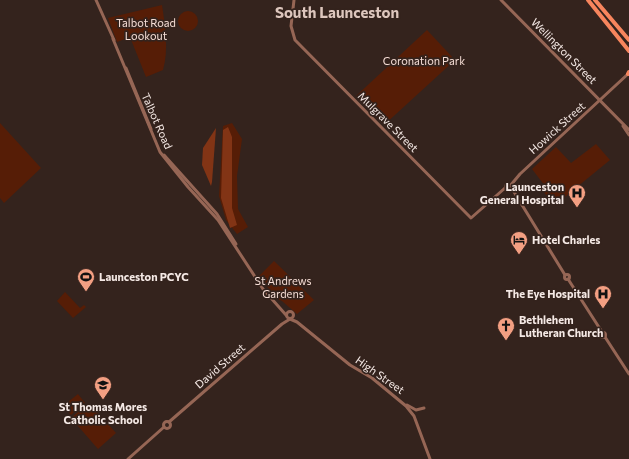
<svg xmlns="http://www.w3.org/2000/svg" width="629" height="459" font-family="Commissioner,sans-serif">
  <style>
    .green { fill: #561d06 }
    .forest { fill: #823415 }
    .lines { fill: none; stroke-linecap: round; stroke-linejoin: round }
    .secondary { stroke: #966655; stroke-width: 3 }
    .highway { stroke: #f7855d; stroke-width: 4 }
    .labels { text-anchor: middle; stroke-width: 3.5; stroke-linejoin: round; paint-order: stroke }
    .park-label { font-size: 11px; fill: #f6ded6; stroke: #34231d }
    .street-label { font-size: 11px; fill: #f5e9e5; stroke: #34231d }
    .poi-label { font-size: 11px; font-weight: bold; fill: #f5e9e5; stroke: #34231d; text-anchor: start }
    .district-label { font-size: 15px; font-weight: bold; fill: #ddc6bd; stroke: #34231d }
  </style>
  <rect width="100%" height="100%" fill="#34231d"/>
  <!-- green -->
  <g class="green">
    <path d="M162 5C165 25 169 50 163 70L146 77 130 37 117 42 108 18Z"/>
    <circle cx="188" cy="21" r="10"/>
    <polygon points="427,30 455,60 384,125 356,96"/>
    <polygon points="0,123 41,168 4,203 0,198"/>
    <polygon points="232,123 242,139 237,176 238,209 248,227 237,234 226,220 219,196 223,126"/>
    <polygon points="596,144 610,160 555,205 541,189 545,186 532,169 556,147 571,163"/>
    <polygon points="274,261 314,300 297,314 282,301 276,298 259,276"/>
    <polygon points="65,292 80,308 84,305 86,307 73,318 57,301"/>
    <polygon points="78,394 85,403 71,415 63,406"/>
    <polygon points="86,405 91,410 98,413 116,433 98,449 71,418"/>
  </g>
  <!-- forest -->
  <g class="forest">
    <polygon points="228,127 232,137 232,208 237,225 230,228 221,198 223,130"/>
    <polygon points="216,128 212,182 211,186 202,165 203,148"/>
  </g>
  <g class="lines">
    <!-- secondary -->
    <g class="secondary">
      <polyline points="96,0 114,40"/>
      <polyline points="294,0 291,26 295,40 471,218 505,188"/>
      <polyline points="501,0 629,130"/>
      <polyline points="113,39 160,152 188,187 218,220 263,289 286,315"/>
      <polyline points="126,68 151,129"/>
      <polyline points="623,126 629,135"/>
      <polyline points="164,155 217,214 236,244"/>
      <polyline points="510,186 506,185 505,189 510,190 510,186 520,174 629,73"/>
      <polyline points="511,187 565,275"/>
      <circle cx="567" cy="277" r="2.5"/>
      <polyline points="568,279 602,332"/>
      <circle cx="290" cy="315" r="3.5"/>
      <polyline points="290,319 297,322 350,365 372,378 406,406 414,416 430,459"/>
      <circle cx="603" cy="335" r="2.5"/>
      <polyline points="605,337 629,374"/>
      <polyline points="407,405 416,410 424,408"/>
      <circle cx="167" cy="425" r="3.5"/>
      <polyline points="169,422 282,324 290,319"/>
      <polyline points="128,459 164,427"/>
    </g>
    <!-- highway -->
    <g class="highway">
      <polyline points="588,0 629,51"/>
      <polyline points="595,0 629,40"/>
      <polyline points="628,74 629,72"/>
    </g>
  </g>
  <!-- icons -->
  <defs>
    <symbol id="hospital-pin" viewBox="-11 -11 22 30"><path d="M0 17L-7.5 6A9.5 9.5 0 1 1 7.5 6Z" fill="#f39f82" stroke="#34231d"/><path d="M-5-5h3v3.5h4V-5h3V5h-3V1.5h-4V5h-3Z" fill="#111"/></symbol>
    <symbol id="hotel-pin" viewBox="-11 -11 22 30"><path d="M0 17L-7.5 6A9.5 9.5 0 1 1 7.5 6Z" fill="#f39f82" stroke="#34231d"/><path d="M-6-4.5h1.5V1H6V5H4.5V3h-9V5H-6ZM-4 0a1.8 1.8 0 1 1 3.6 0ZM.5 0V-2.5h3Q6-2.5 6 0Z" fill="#111"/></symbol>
    <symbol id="stadium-pin" viewBox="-11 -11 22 30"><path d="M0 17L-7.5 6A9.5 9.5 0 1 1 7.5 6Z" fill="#f39f82" stroke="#34231d"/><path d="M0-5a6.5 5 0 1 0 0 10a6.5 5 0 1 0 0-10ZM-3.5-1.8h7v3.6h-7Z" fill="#111"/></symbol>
    <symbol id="church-pin" viewBox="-11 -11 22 30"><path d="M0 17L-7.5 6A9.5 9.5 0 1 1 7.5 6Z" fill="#f39f82" stroke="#34231d"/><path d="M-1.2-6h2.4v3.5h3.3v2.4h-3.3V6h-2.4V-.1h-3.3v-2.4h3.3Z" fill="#111"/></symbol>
    <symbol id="school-pin" viewBox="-11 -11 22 30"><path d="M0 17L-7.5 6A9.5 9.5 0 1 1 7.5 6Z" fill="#f39f82" stroke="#34231d"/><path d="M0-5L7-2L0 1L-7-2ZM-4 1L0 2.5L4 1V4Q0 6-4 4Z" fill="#111"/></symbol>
  </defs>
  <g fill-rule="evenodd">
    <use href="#hospital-pin" x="567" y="183" width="20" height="27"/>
    <use href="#hotel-pin" x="509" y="230" width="20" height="27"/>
    <use href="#stadium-pin" x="76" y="267" width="20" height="27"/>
    <use href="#hospital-pin" x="593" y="284" width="20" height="27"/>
    <use href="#church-pin" x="496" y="316" width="20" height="27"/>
    <use href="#school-pin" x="93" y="375" width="20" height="27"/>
  </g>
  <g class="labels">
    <!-- park labels -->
    <g class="park-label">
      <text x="146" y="27">Talbot Road<tspan x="146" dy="13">Lookout</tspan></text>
      <text x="424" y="65">Coronation Park</text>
      <text x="283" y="285">St Andrews<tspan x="283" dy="13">Gardens</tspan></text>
    </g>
    <!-- street labels -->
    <g class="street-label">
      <text transform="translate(564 51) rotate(45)" y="4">Wellington Street</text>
      <text transform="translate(157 121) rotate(66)" y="4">Talbot Road</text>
      <text transform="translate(388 122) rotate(45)" y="4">Mulgrave Street</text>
      <text transform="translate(557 128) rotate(-42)" y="4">Howick Street</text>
      <text transform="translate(220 366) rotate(-41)" y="4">David Street</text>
      <text transform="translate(380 375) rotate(35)" y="4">High Street</text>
    </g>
    <!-- poi labels -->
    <g class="poi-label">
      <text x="564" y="191" text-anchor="end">Launceston<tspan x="564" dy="13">General Hospital</tspan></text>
      <text x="532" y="244">Hotel Charles</text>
      <text x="99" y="281">Launceston PCYC</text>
      <text x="590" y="298" text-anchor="end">The Eye Hospital</text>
      <text x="519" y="324">Bethlehem<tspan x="519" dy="13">Lutheran Church</tspan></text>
      <text x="103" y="411" text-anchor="middle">St Thomas Mores<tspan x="103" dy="13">Catholic School</tspan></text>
    </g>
    <!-- district labels -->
    <g class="district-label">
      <text x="337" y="18">South Launceston</text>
    </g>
  </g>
</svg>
